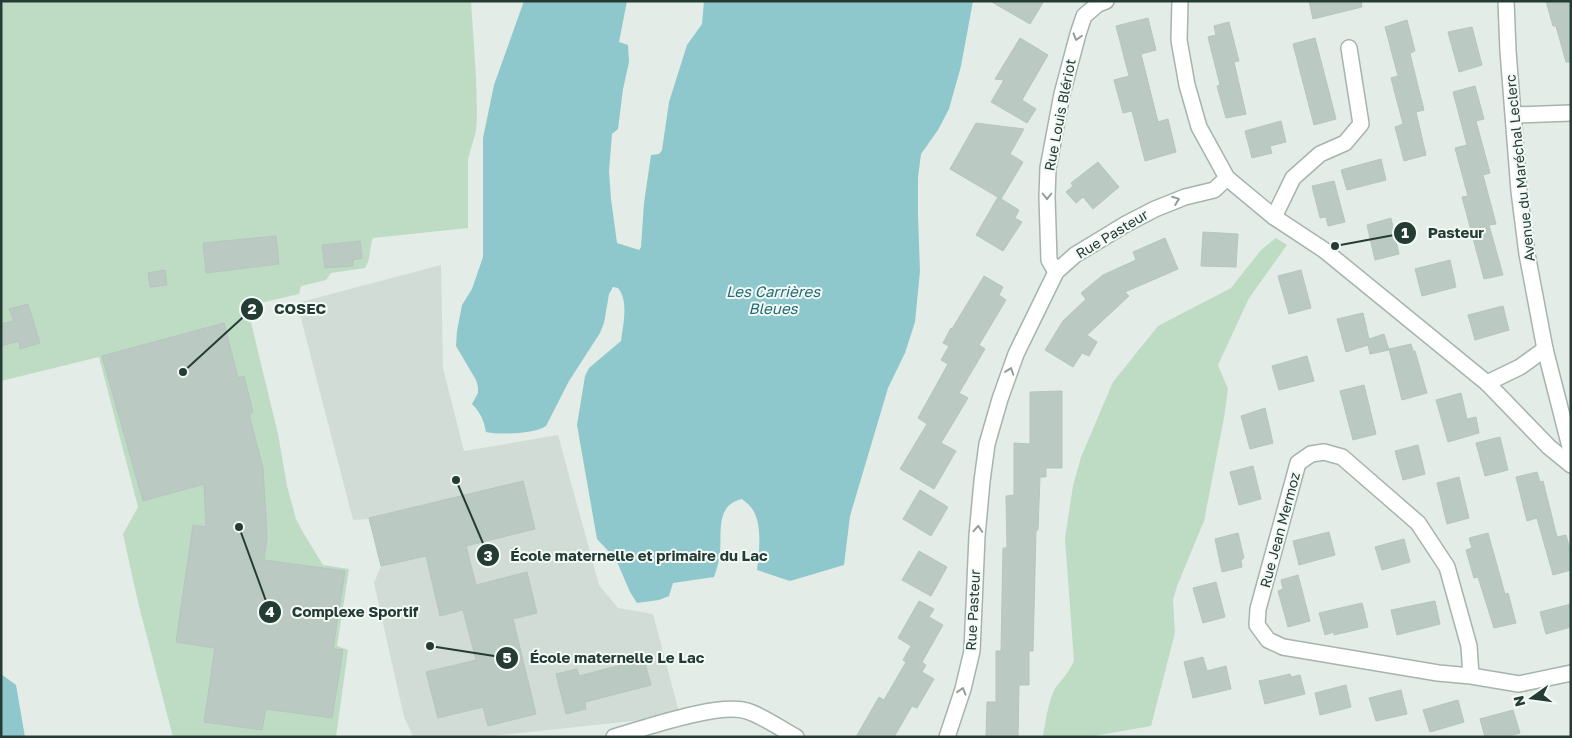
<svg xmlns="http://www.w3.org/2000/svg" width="1572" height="738" font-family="'Golos Text',sans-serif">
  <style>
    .built { fill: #d1dcd6 }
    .green { fill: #bddcc3 }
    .water { fill: #8ec8cd }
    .building { fill: #bbc9c3; stroke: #b6c5be }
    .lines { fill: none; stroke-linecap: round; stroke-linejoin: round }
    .street-casing { stroke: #a6b4ae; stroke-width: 18 }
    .street { stroke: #fff; stroke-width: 15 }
    .oneway { stroke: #929e9a }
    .labels { text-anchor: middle; stroke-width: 4; stroke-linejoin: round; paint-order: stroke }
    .street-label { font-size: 14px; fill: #243c34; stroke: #f3f9f6 }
    .water-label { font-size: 15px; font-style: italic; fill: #216c75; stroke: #f3f9f6 }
    .leader { fill: none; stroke: #243c34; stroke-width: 2 }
    .callout-dot { fill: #243c34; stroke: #f3f9f6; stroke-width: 2 }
    .mark-label { font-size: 15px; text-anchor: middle; font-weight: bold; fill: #fff }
    .callout-label { font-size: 15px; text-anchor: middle; font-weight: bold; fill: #243c34; stroke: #f3f9f6; stroke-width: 4; stroke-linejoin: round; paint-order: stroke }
  </style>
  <rect width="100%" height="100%" fill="#e3ece7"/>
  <!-- built -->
  <polygon class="built" points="441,265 443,368 464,451 558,435 599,585 618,608 653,614 680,716 491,736 413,736 404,717 374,583 381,566 369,519 353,520 297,303"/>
  <!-- green -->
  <g class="green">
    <path d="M1 1H471L476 77 477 116 476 131 468 159V228L373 238C369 248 371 259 365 268L331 273 326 280 301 286 299 294 247 306 278 434 287 486 296 519 304 534 323 565 349 569 337 646 348 650 336 737H173L138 602 123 534 138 507 99 357 1 381Z"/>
    <path d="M1276 238 1287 245 1249 298 1218 365 1228 389 1224 418 1204 521 1177 586 1173 600 1175 633 1151 726 1088 737H1043C1045 723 1049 698 1056 687 1063 678 1069 672 1074 661L1065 538 1073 486 1081 457 1113 382 1158 326 1231 288 1261 250Z"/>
  </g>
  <!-- water -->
  <g class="water">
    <path d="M524 1H627L619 42 628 45 629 62 623 89 618 129 612 134 609 171 611 199 617 243 639 250 641 247 644 203 651 155 659 154 662 150 669 102 687 45 702 24 704 1H973L961 66 949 109 938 130 921 154 918 177V216L920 271 915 322 905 353 888 388 850 516 844 565 790 581 757 570C759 553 762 530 755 514 753 508 747 503 742 499 715 505 722 533 720 553 719 561 717 569 714 577L673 583 669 596 659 600 637 603 630 592 618 564 613 556 597 539 577 425 585 376 589 368 621 341C623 325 629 301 618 288L613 287 609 294 604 323 600 333 569 381 546 426C535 434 500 435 486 432 484 421 481 413 472 404L478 393V387L476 380 456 346 457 331 462 305 472 289 483 257V138L494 85Z"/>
    <polygon points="1,674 16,685 25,737 1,737"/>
  </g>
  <!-- building -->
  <g class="building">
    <polygon points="990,1 1044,1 1030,24"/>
    <polygon points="1309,1 1361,1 1362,7 1313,19"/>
    <polygon points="1546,1 1571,1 1571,62 1566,62 1556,26 1553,26"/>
    <polygon points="1148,18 1156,50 1141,54 1158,122 1168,119 1176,152 1145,161 1132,111 1123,113 1114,80 1129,76 1116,26"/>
    <polygon points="1407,20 1415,51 1410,53 1412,62 1424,110 1416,112 1426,155 1404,161 1395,127 1403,124 1391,78 1398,76 1385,27"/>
    <polygon points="1229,22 1239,61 1234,62 1246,114 1226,118 1217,86 1220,85 1208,37 1216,35 1214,26"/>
    <polygon points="1472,27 1482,65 1459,72 1448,32"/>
    <polygon points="1020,38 1048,55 1022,100 1036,109 1027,123 991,102 1004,80 995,79"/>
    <polygon points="1315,38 1336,119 1314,125 1293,44"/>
    <polygon points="1475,86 1484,119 1476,121 1490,173 1483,175 1496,224 1489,225 1503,275 1484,279 1462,197 1468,196 1455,148 1467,145 1453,92"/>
    <polygon points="1281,121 1286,142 1270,146 1272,153 1252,158 1245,131"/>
    <polygon points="976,123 1024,129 1010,154 1023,162 1001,199 950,169"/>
    <polygon points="1381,159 1386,180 1347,190 1341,170"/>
    <polygon points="1098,162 1119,187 1093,209 1083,197 1076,203 1066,192 1073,186 1071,183"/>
    <polygon points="1334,181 1345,222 1328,226 1326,217 1320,218 1312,186"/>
    <polygon points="998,197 1019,210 1015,218 1022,222 1003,251 976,235"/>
    <polygon points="1391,218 1399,254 1375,260 1367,225"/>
    <polygon points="1203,232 1238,234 1236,267 1201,266"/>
    <polygon points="276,236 279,264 206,273 203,243"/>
    <polygon points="1165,238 1178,269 1125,292 1129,296 1087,335 1097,342 1089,356 1082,353 1073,367 1045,350 1063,321 1086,299 1081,293 1103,275 1136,260 1133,252"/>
    <polygon points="360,241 362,258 353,260 353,266 325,268 322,245"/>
    <polygon points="1450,260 1456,287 1422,296 1415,269"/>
    <polygon points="165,270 167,285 150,287 148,273"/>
    <polygon points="1301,270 1311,308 1289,314 1278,276"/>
    <polygon points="984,276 1003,287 999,295 1006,300 979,345 985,349 959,393 968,398 941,443 956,451 934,489 900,469 927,424 918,418 948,364 941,360 949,346 943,343 951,328 952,329"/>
    <polygon points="28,304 40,343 20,349 19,341 1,346 1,324 14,321 9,309"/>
    <polygon points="1503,306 1509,330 1475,340 1468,315"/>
    <polygon points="1363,313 1369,339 1384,334 1389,350 1370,354 1368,345 1346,352 1337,319"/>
    <polygon points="224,323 238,378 244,376 253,412 249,414 263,468 267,537 264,560 345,571 333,649 343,650 332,718 266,709 262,730 204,722 215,648 176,642 193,525 206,527 204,484 143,501 102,356"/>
    <polygon points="1411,344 1413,351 1415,351 1427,393 1402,400 1389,349"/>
    <polygon points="1307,356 1314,381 1279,390 1272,366"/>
    <polygon points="1364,385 1376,434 1353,440 1340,391"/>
    <polygon points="1062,391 1062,468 1046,468 1046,477 1040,477 1038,530 1036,530 1033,651 1029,651 1029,685 1019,685 1018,737 986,737 987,702 996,702 996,651 1001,651 1003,548 1007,548 1006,496 1014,495 1014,443 1030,444 1030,392"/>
    <polygon points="1461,393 1467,419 1476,417 1479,433 1448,442 1436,400"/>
    <polygon points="1265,408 1273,443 1250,449 1241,416"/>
    <polygon points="1500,437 1508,470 1485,476 1476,443"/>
    <polygon points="1418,445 1425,474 1403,480 1395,451"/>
    <polygon points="1253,466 1261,499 1239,505 1230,472"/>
    <polygon points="1537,472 1540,482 1543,481 1557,537 1566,535 1571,553 1571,570 1553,575 1537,518 1527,521 1516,477"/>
    <polygon points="1459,477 1469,518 1447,524 1437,483"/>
    <polygon points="523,481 535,529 466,546 476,585 527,572 537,613 513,619 536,714 488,726 483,707 438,718 426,672 476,660 463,610 440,616 426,556 381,566 369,518"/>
    <polygon points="920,490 948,507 931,536 903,519"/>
    <polygon points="1329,532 1335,555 1299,565 1293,541"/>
    <polygon points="1238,533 1244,558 1241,560 1242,567 1222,572 1215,539"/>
    <polygon points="1488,533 1505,594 1508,593 1516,623 1494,628 1478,577 1474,578 1466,550 1472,548 1469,538"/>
    <polygon points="1404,539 1410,562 1382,570 1375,547"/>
    <polygon points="919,551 947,567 931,596 902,580"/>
    <polygon points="1298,575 1310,621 1288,627 1278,591 1283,589 1281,580"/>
    <polygon points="1216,582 1225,617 1203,623 1193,588"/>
    <polygon points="919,601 934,609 929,617 943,625 922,662 926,665 922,672 934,679 917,708 912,706 894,737 856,737 879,697 884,700 906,662 903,660 911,646 898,638"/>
    <polygon points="1435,601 1440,624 1397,635 1391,610"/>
    <polygon points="1362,603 1368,627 1334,635 1334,632 1325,635 1319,613"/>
    <polygon points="1571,604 1571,627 1546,634 1540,612"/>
    <polygon points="1203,657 1207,671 1226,666 1231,689 1193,698 1184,662"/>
    <polygon points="644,659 651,685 585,702 586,709 566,714 556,674 577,669 579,676"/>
    <polygon points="1290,674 1291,677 1300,675 1305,694 1265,704 1259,681"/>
    <polygon points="1346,685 1351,707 1320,715 1315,693"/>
    <polygon points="1401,690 1407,714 1376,721 1369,698"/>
    <polygon points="1458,700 1464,722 1430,732 1423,710"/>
    <polygon points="1513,710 1520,733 1506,737 1485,737 1480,719"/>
  </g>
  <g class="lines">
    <defs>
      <g id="street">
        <polyline points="1180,1 1179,40 1187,85 1199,127 1227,178 1274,217 1324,250 1487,383 1549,447 1571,465"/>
        <polyline points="1506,1 1508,51 1519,191 1527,254 1545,349 1571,451"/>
        <polyline points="1514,115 1571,113"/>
        <polyline points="1274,217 1293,178 1320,154 1345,143 1361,124 1349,48"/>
        <polyline points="1056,272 1049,260 1047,197 1048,168 1062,94 1078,34 1084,16 1098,4 1106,1"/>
        <polyline points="1487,383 1520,367 1545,349"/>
        <polyline points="1471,676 1469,646 1447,567 1418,523 1342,457 1324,452 1311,454 1298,463 1258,609 1257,625 1268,640 1283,647 1438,673 1471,676 1519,684 1571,673"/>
        <path d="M614 737C645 728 719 702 747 711 761 715 783 730 796 737"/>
        <polyline points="947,737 963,689 972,651 977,536 982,481 987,444 1000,399 1016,354 1056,272 1075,255 1126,224 1155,209 1185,197 1214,190 1227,178"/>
      </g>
    </defs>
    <!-- street casing -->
    <use href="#street" class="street-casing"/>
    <!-- street -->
    <use href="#street" class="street"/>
  </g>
  <!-- one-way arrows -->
  <defs><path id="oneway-chevron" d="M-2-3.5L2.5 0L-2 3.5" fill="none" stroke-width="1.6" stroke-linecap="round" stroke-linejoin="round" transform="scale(1.25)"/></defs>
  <g class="oneway">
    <use href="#oneway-chevron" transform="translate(1077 37) rotate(106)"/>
    <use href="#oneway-chevron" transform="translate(1047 196) rotate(90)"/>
    <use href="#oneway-chevron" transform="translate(1176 200) rotate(-21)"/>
    <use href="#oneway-chevron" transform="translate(1010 371) rotate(-71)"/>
    <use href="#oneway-chevron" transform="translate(978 529) rotate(-86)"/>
    <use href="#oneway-chevron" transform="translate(962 691) rotate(-73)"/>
  </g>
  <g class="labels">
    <!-- street labels -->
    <g class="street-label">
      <text transform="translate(1060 115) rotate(-79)" y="5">Rue Louis Blériot</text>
      <text transform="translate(1520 168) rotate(-96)" y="5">Avenue du Maréchal Leclerc</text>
      <text transform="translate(1112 234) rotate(-31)" y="5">Rue Pasteur</text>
      <text transform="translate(1280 530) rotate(-75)" y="5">Rue Jean Mermoz</text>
      <text transform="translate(973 610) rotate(-87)" y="5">Rue Pasteur</text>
    </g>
    <!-- water labels -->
    <g class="water-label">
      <text x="773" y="297">Les Carrières<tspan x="773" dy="17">Bleues</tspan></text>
    </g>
  </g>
  <!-- callouts -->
  <path class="leader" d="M1335 246L1405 233M183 372L252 309M456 480L488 555M239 527L270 612M430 646L507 658"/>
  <g class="callout-dot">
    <circle cx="1335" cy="246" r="5"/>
    <circle cx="183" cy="372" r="5"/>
    <circle cx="456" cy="480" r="5"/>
    <circle cx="239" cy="527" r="5"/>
    <circle cx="430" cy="646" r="5"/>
    <circle cx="1405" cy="233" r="12"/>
    <circle cx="252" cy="309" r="12"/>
    <circle cx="488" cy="555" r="12"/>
    <circle cx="270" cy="612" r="12"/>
    <circle cx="507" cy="658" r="12"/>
  </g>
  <g class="mark-label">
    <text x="1405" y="238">1</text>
    <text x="252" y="314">2</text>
    <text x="488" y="561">3</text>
    <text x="270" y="617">4</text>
    <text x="507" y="663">5</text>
  </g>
  <g class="callout-label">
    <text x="1456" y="238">Pasteur</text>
    <text x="300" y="314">COSEC</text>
    <text x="639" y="561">École maternelle et primaire du Lac</text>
    <text x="355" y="617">Complexe Sportif</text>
    <text x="617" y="663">École maternelle Le Lac</text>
  </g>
  <!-- border -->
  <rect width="1572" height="738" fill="none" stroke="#243c34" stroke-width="5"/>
  <!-- north arrow -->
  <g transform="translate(1532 698) rotate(256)" stroke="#f3f9f6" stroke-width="4" paint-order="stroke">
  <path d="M0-4L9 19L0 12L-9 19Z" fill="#243c34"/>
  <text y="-8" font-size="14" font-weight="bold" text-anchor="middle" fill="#243c34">N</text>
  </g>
</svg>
